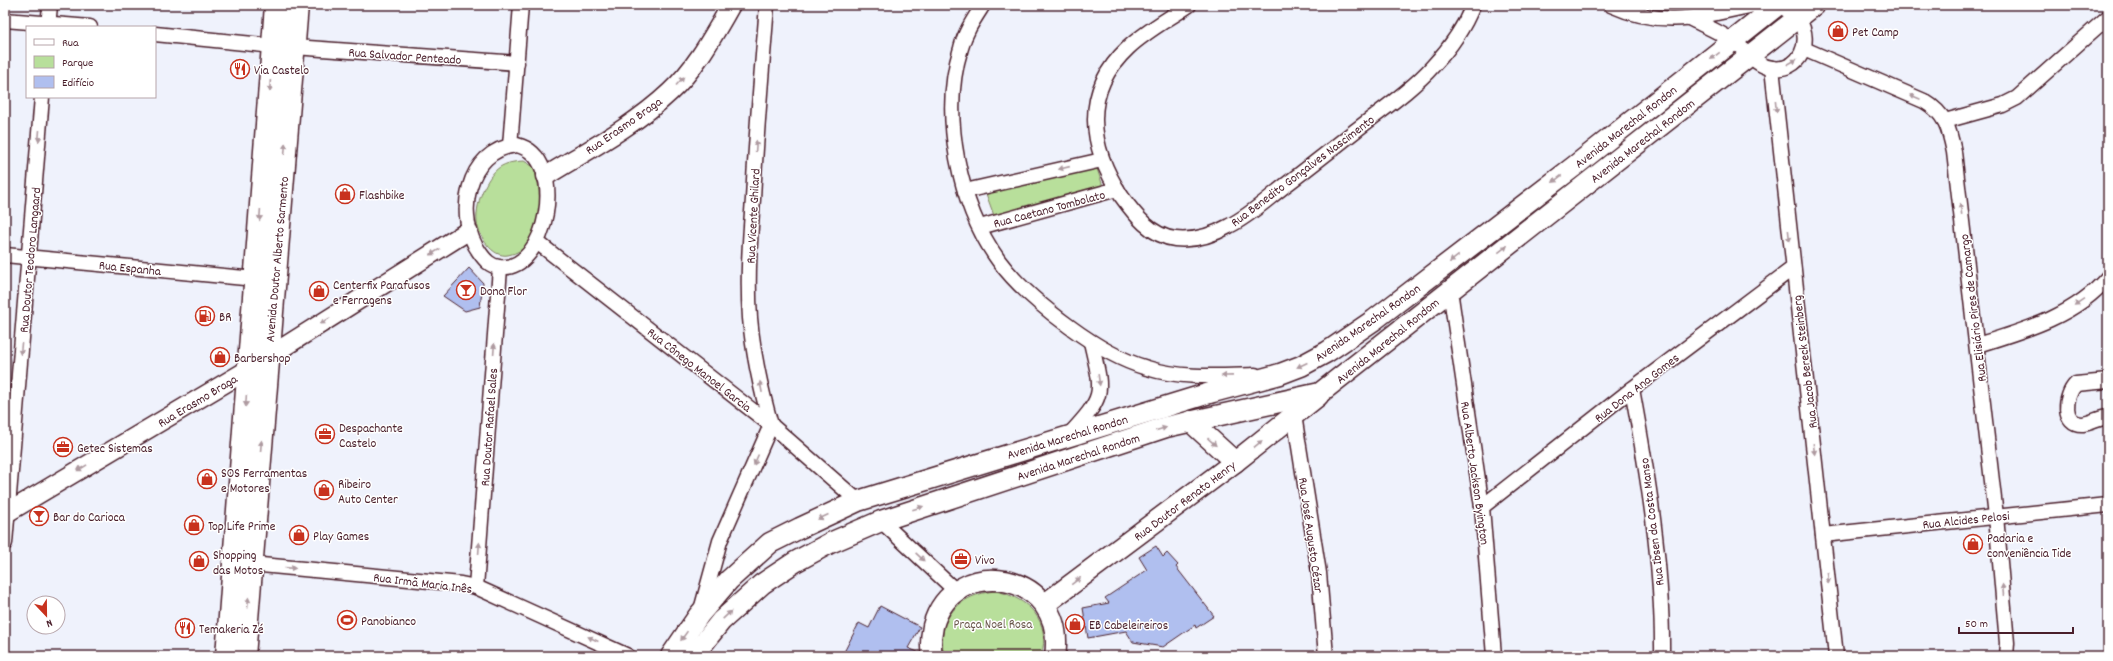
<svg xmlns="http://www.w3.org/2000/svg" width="2113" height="661" font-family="Dekko,sans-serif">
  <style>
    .green { fill: #b8df9b; stroke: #817f63 }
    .building { fill: #b0bfef; stroke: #4a1f2b }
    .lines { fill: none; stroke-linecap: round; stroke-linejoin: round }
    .minor-casing { stroke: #4a1f2b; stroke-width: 17 }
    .tertiary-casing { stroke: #4a1f2b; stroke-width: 21 }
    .secondary-casing { stroke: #4a1f2b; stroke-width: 23 }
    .primary-casing { stroke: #4a1f2b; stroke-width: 25 }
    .minor { stroke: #fff; stroke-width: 14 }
    .tertiary { stroke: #fff; stroke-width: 18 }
    .secondary { stroke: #fff; stroke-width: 20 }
    .primary { stroke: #fff; stroke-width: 22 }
    .oneway { fill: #ae9aa0 }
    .labels { text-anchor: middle; stroke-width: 3; stroke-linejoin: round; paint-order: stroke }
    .poi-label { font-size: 13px; fill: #4a1f2b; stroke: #fff; text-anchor: start }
    .street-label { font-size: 13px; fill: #4a1f2b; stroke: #fff }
    .park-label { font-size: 13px; fill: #6b594d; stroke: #fff }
  </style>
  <rect width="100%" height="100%" fill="#eff2fc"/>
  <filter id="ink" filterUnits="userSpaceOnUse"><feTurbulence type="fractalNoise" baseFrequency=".025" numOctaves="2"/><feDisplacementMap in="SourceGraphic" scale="8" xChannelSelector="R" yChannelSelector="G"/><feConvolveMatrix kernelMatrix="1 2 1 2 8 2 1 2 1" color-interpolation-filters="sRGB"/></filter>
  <g filter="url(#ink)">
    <!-- green -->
    <g class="green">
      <path d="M524 161 534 167C543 194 545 249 508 255 492 258 479 236 477 223 476 210 479 199 484 188 494 168 502 162 524 161Z"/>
      <polygon points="1096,166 1105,192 996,221 985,191"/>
      <path d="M996 591C1028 598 1052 621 1041 656H944C936 618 959 594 996 591Z"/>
    </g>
    <!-- building -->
    <g class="building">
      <polygon points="469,268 483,283 480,307 465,311 443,296"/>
      <polygon points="1156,546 1163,557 1167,553 1178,565 1176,567 1214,616 1196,628 1195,625 1163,647 1133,642 1126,631 1088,638 1083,608 1109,603 1105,598 1147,570 1139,557"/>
      <polygon points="880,606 920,627 908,648 920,653 920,656 842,656 859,623 869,628"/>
    </g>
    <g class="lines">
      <defs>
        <g id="minor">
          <path d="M983 5C974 19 965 32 961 48 940 114 959 206 999 261 1018 287 1044 308 1070 327 1093 344 1119 360 1147 368 1182 379 1219 376 1255 375"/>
          <path d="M1189 5C1169 19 1146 31 1128 48 1081 92 1089 147 1122 197 1135 215 1151 236 1175 239 1193 241 1213 235 1229 226 1249 216 1265 201 1283 187 1307 169 1331 150 1355 131 1379 112 1413 89 1433 66 1450 48 1464 28 1473 5"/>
          <path d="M1611 5C1664 29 1701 16 1754 5"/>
          <path d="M1691 19C1705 26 1722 33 1734 42 1746 50 1756 66 1772 68 1800 72 1813 42 1799 20 1795 14 1785 9 1779 5"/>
          <polyline points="5,20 90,27"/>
          <polyline points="48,27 50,5"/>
          <polyline points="155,34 273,46"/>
          <polyline points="294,47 517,63"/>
          <path d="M1804 49 1924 101C1946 114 1949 128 1954 152L1996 516 2007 643 2006 656"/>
          <polyline points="1772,68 1836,656"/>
          <polyline points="1945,121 2003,105 2017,98 2108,17"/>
          <path d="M517 145C570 158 547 274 499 267 490 266 485 260 480 253 454 218 466 149 517 145Z"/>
          <polyline points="510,146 521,5"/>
          <polyline points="965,191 1102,160"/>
          <polyline points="980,227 1117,189"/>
          <polyline points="537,242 771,425 858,501"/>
          <polyline points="5,255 255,279"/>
          <polyline points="1450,290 1482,507 1494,656"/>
          <path d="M1977 345C2023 331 2076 316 2108 277"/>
          <path d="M2108 381 2076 384C2064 396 2062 425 2083 424 2091 423 2099 418 2108 417"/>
          <path d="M1632 389C1648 476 1663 567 1662 656"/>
          <polyline points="1294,415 1319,573 1326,656"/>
          <path d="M1069 435C1106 395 1103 394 1091 342"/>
          <polyline points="1482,507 1632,389 1793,268"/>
          <polyline points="881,521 957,592"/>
          <polyline points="1823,535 2108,505"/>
          <polyline points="5,543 42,97"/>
          <polyline points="251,564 461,584 476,587 628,656"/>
          <polyline points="476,587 500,268"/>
          <path d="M701 610 720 541 771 425C761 390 753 354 750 318 747 278 750 238 753 199 756 134 762 70 767 5"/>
        </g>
        <g id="tertiary">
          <path d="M546 176C588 150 634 126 670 92 696 68 713 36 731 5"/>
          <polyline points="5,514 249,369 468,231"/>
        </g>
        <g id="secondary">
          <polyline points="1190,421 1235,462"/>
          <polyline points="1045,604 1235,462 1318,396"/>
          <polyline points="671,656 699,615 729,580 770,543 800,528 858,501 1213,392 1280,374 1301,366 1327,352 1374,320 1576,165 1778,5"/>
          <polyline points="693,656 721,621 762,584 795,562 830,543 881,521 1166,427 1320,393 1814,5"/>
          <path d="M932 656C930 646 931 636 933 626 953 552 1068 571 1055 656"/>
        </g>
        <g id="primary">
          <polyline points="227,656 276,5"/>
          <polyline points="244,656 297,5"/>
        </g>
      </defs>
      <!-- minor casing -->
      <use href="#minor" class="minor-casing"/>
      <!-- tertiary casing -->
      <use href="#tertiary" class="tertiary-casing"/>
      <!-- secondary casing -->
      <use href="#secondary" class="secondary-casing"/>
      <!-- primary casing -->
      <use href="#primary" class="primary-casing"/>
      <!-- minor -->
      <use href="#minor" class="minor"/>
      <!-- tertiary -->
      <use href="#tertiary" class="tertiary"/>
      <!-- secondary -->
      <use href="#secondary" class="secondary"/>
      <!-- primary -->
      <use href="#primary" class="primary"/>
    </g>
    <!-- one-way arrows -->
    <defs><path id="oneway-solid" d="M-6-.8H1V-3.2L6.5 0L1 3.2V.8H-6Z"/></defs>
    <g class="oneway">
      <use href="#oneway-solid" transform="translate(1715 56) rotate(142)"/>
      <use href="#oneway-solid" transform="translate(1792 62) rotate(-29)"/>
      <use href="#oneway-solid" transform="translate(680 81) rotate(-48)"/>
      <use href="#oneway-solid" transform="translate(270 86) rotate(94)"/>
      <use href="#oneway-solid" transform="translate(1915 97) rotate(-157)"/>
      <use href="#oneway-solid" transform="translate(1776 107) rotate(84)"/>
      <use href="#oneway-solid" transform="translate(39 136) rotate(95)"/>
      <use href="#oneway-solid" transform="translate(756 146) rotate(-86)"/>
      <use href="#oneway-solid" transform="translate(285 149) rotate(-85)"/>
      <use href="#oneway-solid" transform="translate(1064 168) rotate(167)"/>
      <use href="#oneway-solid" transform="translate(1557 179) rotate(142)"/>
      <use href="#oneway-solid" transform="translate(1961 209) rotate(-97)"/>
      <use href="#oneway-solid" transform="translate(260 215) rotate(94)"/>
      <use href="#oneway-solid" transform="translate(1789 236) rotate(84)"/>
      <use href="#oneway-solid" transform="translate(1503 249) rotate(-38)"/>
      <use href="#oneway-solid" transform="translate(435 252) rotate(148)"/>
      <use href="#oneway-solid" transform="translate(1454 259) rotate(142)"/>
      <use href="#oneway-solid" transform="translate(2079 302) rotate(146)"/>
      <use href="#oneway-solid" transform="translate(325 321) rotate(148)"/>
      <use href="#oneway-solid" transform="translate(21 349) rotate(95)"/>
      <use href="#oneway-solid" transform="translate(494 349) rotate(-86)"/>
      <use href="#oneway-solid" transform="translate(1302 365) rotate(155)"/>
      <use href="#oneway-solid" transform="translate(1227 376) rotate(179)"/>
      <use href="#oneway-solid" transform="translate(1099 380) rotate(82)"/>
      <use href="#oneway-solid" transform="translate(761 387) rotate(-101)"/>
      <use href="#oneway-solid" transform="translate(246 401) rotate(94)"/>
      <use href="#oneway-solid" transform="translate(1161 429) rotate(-16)"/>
      <use href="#oneway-solid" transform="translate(1212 442) rotate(42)"/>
      <use href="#oneway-solid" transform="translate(1258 444) rotate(-39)"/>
      <use href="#oneway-solid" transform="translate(261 446) rotate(-85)"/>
      <use href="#oneway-solid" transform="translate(1814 449) rotate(83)"/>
      <use href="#oneway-solid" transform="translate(756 460) rotate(114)"/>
      <use href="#oneway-solid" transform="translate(82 468) rotate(149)"/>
      <use href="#oneway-solid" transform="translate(918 508) rotate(-18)"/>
      <use href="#oneway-solid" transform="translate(823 517) rotate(156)"/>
      <use href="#oneway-solid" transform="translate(479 548) rotate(-86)"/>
      <use href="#oneway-solid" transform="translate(920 557) rotate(43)"/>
      <use href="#oneway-solid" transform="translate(290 568) rotate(5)"/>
      <use href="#oneway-solid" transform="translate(1828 578) rotate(84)"/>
      <use href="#oneway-solid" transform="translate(1076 581) rotate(-37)"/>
      <use href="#oneway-solid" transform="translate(2003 590) rotate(-95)"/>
      <use href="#oneway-solid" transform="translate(248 603) rotate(-85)"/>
      <use href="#oneway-solid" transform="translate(727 615) rotate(-44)"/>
      <use href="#oneway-solid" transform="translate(684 636) rotate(125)"/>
      <use href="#oneway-solid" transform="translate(593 639) rotate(-155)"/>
    </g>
  </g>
  <!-- icons -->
  <defs>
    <symbol id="shop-ring" viewBox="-11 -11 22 22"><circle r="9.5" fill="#fff" stroke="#c8321e" stroke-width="1.5"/><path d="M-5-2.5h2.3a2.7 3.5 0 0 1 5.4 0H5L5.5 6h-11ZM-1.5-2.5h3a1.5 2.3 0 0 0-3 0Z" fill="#c8321e"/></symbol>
    <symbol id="restaurant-ring" viewBox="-11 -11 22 22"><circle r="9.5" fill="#fff" stroke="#c8321e" stroke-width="1.5"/><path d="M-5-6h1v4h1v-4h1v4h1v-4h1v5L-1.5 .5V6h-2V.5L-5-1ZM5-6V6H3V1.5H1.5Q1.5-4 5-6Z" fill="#c8321e"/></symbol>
    <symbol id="bar-ring" viewBox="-11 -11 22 22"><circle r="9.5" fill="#fff" stroke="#c8321e" stroke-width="1.5"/><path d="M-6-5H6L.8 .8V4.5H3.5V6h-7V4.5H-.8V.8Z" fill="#c8321e"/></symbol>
    <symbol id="fuel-ring" viewBox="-11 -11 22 22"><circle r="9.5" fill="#fff" stroke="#c8321e" stroke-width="1.5"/><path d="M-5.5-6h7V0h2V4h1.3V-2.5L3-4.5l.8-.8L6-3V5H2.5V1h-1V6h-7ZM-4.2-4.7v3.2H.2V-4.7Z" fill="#c8321e"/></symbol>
    <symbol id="office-ring" viewBox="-11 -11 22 22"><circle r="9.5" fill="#fff" stroke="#c8321e" stroke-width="1.5"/><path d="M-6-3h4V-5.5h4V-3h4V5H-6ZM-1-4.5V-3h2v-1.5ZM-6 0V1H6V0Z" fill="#c8321e"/></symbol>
    <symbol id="stadium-ring" viewBox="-11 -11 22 22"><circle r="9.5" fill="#fff" stroke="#c8321e" stroke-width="1.5"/><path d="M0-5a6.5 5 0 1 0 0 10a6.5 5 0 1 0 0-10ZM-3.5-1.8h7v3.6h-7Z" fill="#c8321e"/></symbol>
  </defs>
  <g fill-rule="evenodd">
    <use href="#shop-ring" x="1827" y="20" width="22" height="22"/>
    <use href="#restaurant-ring" x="229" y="58" width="22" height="22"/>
    <use href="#shop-ring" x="334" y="183" width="22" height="22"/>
    <use href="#bar-ring" x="455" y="279" width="22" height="22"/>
    <use href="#shop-ring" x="308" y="280" width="22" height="22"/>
    <use href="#fuel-ring" x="194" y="305" width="22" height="22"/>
    <use href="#shop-ring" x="209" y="346" width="22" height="22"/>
    <use href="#office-ring" x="314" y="423" width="22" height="22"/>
    <use href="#office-ring" x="52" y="436" width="22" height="22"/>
    <use href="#shop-ring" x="196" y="468" width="22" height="22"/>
    <use href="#shop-ring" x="313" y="479" width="22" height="22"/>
    <use href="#bar-ring" x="28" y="505" width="22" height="22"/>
    <use href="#shop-ring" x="183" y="514" width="22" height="22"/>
    <use href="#shop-ring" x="288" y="524" width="22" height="22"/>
    <use href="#shop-ring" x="1962" y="533" width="22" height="22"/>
    <use href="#office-ring" x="950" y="548" width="22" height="22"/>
    <use href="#shop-ring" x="188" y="550" width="22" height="22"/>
    <use href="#stadium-ring" x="336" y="609" width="22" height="22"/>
    <use href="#shop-ring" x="1064" y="613" width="22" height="22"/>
    <use href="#restaurant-ring" x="174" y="617" width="22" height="22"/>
  </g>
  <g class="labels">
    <!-- poi labels -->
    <g class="poi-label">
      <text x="1852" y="36">Pet Camp</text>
      <text x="254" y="74">Via Castelo</text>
      <text x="359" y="199">Flashbike</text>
      <text x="333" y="289">Centerfix Parafusos<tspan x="333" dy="15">e Ferragens</tspan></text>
      <text x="480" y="295">Dona Flor</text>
      <text x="219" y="321">BR</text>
      <text x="234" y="362">Barbershop</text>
      <text x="339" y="432">Despachante<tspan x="339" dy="15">Castelo</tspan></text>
      <text x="77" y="452">Getec Sistemas</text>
      <text x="221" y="477">SOS Ferramentas<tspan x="221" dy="15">e Motores</tspan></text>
      <text x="338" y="488">Ribeiro<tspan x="338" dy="15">Auto Center</tspan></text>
      <text x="53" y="521">Bar do Carioca</text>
      <text x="208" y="530">Top Life Prime</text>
      <text x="313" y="540">Play Games</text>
      <text x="1987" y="542">Padaria e<tspan x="1987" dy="15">conveniência Tide</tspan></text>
      <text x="213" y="559">Shopping<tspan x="213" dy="15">das Motos</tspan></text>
      <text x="975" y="564">Vivo</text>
      <text x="361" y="625">Panobianco</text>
      <text x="1089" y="629">EB Cabeleireiros</text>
      <text x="199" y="633">Temakeria Zé</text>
    </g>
    <!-- street labels -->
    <g class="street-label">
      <text transform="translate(405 55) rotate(4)" y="5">Rua Salvador Penteado</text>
      <text transform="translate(623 125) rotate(-35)" y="5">Rua Erasmo Braga</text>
      <text transform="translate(1625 126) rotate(-38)" y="5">Avenida Marechal Rondon</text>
      <text transform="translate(1642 140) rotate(-38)" y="5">Avenida Marechal Rondom</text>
      <text transform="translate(1302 170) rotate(-37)" y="5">Rua Benedito Gonçalves Nascimento</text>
      <text transform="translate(1049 208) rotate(-15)" y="5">Rua Caetano Tombolato</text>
      <text transform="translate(752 216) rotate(-87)" y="5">Rua Vicente Ghilard</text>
      <text transform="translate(276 259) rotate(-85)" y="5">Avenida Doutor Alberto Sarmento</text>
      <text transform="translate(29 260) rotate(-85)" y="5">Rua Doutor Teodoro Langaard</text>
      <text transform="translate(130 267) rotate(6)" y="5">Rua Espanha</text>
      <text transform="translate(1972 308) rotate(-97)" y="5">Rua Elisiário Pires de Camargo</text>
      <text transform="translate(1367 322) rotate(-35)" y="5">Avenida Marechal Rondon</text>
      <text transform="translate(1387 340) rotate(-39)" y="5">Avenida Marechal Rondom</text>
      <text transform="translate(1804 362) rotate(-97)" y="5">Rua Jacob Bereck Steinberg</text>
      <text transform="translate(700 369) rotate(38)" y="5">Rua Cônego Manoel Garcia</text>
      <text transform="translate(1636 387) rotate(-38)" y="5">Rua Dona Ana Gomes</text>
      <text transform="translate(197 400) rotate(-31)" y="5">Rua Erasmo Braga</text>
      <text transform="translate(488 427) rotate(-86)" y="5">Rua Doutor Rafael Sales</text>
      <text transform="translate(1067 436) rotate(-17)" y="5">Avenida Marechal Rondon</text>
      <text transform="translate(1078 456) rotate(-18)" y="5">Avenida Marechal Rondom</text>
      <text transform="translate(1476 473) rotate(82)" y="5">Rua Alberto Jackson Byington</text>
      <text transform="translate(1184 500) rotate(-37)" y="5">Rua Doutor Renato Henry</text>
      <text transform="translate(1966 519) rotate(-6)" y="5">Rua Alcides Pelosi</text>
      <text transform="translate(1651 522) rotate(-97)" y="5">Rua Ibsen da Costa Manso</text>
      <text transform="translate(1312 535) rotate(82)" y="5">Rua José Augusto Cézar</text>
      <text transform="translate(423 582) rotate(7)" y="5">Rua Irmã Maria Inês</text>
    </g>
    <!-- park labels -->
    <g class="park-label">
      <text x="993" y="628">Praça Noel Rosa</text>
    </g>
  </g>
  <!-- margin -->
  <rect width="2113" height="661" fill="none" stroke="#fff" stroke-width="20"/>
  <rect x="10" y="10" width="2093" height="641" fill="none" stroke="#4a1f2b" stroke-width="1.5" filter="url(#ink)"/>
  <!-- legend -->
  <rect x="26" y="26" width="130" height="72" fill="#ffffff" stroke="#b7a5aa"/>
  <rect x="34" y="39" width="20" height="6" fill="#ffffff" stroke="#b7a5aa"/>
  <text x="62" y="46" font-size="12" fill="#4a1f2b">Rua</text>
  <rect x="34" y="56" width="20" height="12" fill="#b8df9b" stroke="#b7a5aa"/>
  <text x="62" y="66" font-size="12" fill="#4a1f2b">Parque</text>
  <rect x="34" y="76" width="20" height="12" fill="#b0bfef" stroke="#b7a5aa"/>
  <text x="62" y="86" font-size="12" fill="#4a1f2b">Edifício</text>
  <!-- north arrow -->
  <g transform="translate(46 615) rotate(158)"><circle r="19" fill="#ffffff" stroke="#b7a5aa"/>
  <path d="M0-3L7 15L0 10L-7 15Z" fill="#c8321e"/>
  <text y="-6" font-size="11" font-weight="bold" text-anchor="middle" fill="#4a1f2b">N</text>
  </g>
  <!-- scale -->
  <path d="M1959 627v6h114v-6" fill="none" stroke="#4a1f2b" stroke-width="2"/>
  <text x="1965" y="627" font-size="12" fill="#4a1f2b" stroke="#ffffff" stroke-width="3" paint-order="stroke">50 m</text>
</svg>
